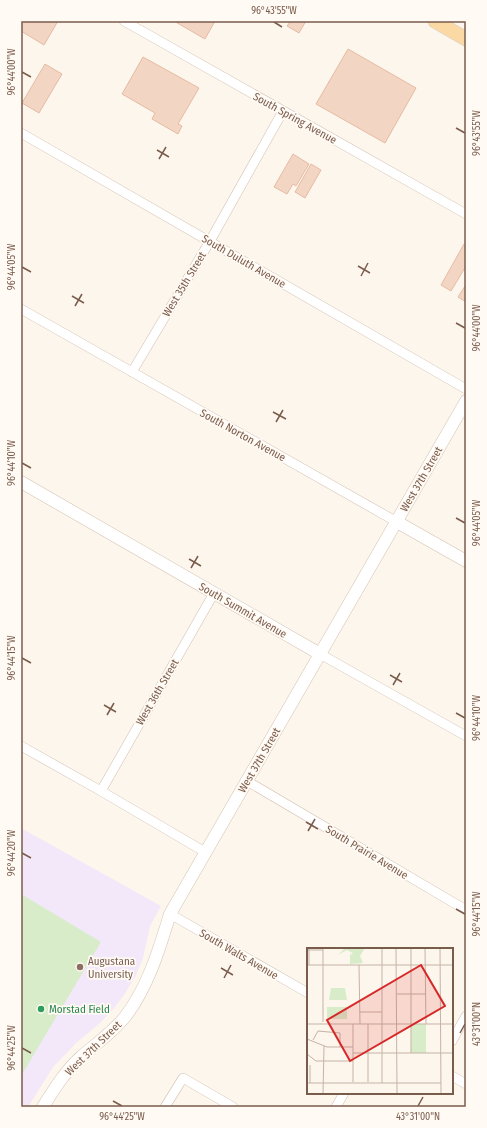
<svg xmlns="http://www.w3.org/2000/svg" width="487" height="1128" font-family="'Fira Sans Condensed',sans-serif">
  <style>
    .education { fill: #f3e8fa }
    .green { fill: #d8ecc9 }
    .building { fill: #f3d5c3; stroke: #e6bba3 }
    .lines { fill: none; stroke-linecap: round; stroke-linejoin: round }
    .street-casing { stroke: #d1beb0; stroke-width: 10 }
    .secondary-casing { stroke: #d6c0b0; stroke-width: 13 }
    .primary-casing { stroke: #dad1cd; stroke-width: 15 }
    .street { stroke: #fff; stroke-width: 9 }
    .secondary { stroke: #fff; stroke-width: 12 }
    .primary { stroke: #fbd9a5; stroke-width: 14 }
    .ticks { fill: none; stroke: #7a5c4d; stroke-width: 1.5 }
    .education-dot { fill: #8d6e63; stroke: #fffaf3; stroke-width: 1.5 }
    .leisure-dot { fill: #2e9e5b; stroke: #fffaf3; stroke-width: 1.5 }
    .labels { text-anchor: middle; stroke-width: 3.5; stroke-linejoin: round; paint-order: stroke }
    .street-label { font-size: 11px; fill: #7a5c4d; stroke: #fffaf3 }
    .education-label { font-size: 11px; fill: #785e54; stroke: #fffaf3; text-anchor: start }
    .leisure-label { font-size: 11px; fill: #27864d; stroke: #fffaf3; text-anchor: start }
    .inset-road { fill: none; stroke: #c5b3a7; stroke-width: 1 }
    .view { fill: #d62828; fill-opacity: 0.15; stroke: #d62828; stroke-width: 2 }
    .inset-edge { fill: none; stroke: #7a5c4d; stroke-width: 2 }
    .neatline { fill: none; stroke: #7a5c4d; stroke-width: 1.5 }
    .ticks-label { font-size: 10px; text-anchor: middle; fill: #7a5c4d }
  </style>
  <rect width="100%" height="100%" fill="#fdf6ec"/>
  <!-- education -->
  <polygon class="education" points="21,828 161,906 150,926 143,958 136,975 124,995 114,1008 100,1023 76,1043 53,1067 28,1107 21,1107"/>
  <!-- green -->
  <polygon class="green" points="21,894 101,942 21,1076"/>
  <!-- building -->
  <g class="building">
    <polygon points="21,21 58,21 44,45 21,31"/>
    <polygon points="174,21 215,21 205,39"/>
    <polygon points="287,21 306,21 299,33 287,26 290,22"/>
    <polygon points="348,49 416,88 385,143 316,104"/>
    <polygon points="143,57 199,88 178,124 182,126 178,134 152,119 155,113 122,94"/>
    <polygon points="45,64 62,74 39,113 22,103"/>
    <polygon points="293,154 309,164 296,186 293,184 287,194 274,187"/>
    <polygon points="311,164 321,170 305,198 295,192"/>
    <polygon points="464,244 466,246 466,266 451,291 441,285"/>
    <polygon points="465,286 466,286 466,302 458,297"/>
  </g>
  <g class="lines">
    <defs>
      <g id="street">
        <polyline points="124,21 466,214"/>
        <polyline points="21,133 466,389"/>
        <polyline points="21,309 397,522"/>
        <polyline points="132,372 210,241 283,111"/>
        <polyline points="320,654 466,736"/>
        <polyline points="21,746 101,791 205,852"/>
        <polyline points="247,781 466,910"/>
        <polyline points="101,791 214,593"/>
        <polyline points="170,914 308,993"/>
        <polyline points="452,1041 466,1016"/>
        <polyline points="452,1076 466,1084"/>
        <polyline points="165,1107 183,1078 233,1107"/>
        <polyline points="336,1107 344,1093"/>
      </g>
      <g id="secondary">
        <polyline points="21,482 320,654"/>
        <polyline points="397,522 466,561"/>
        <path d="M43 1107C54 1089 66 1070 82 1056 97 1043 112 1033 125 1017 148 987 159 950 170 914L466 401"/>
      </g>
      <polyline id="primary" points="435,21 466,39"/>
    </defs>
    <!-- street casing -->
    <use href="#street" class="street-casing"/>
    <!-- secondary casing -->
    <use href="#secondary" class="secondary-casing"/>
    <!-- primary casing -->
    <use href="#primary" class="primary-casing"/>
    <!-- street -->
    <use href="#street" class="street"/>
    <!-- secondary -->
    <use href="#secondary" class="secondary"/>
    <!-- primary -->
    <use href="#primary" class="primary"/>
  </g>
  <!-- ticks -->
  <path class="ticks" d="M274 22 282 27M22 72 31 77M456 128 465 133M157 150 169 157M159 159 166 147M358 266 370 273M22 267 31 272M361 276 368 263M72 296 84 303M75 306 82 294M456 323 465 328M273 412 286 419M276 422 283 410M22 463 31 468M456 518 465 523M189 559 201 566M191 568 198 556M22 658 31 663M390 675 402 682M393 685 400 673M104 705 116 712M456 713 465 718M107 715 114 703M306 822 318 829M308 831 315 819M22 853 31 858M456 909 465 914M221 968 233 975M224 978 231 965M460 1033 465 1024M22 1048 31 1053M113 1101 122 1106M418 1106 423 1097"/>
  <!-- markers -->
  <circle class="education-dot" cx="80" cy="967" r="4"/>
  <circle class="leisure-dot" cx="41" cy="1009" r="4"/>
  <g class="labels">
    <!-- street labels -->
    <g class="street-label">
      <text transform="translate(295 118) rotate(29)" y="4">South Spring Avenue</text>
      <text transform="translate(244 261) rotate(30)" y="4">South Duluth Avenue</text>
      <text transform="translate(184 284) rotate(-59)" y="4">West 35th Street</text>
      <text transform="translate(243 435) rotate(29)" y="4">South Norton Avenue</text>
      <text transform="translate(421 479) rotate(-60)" y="4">West 37th Street</text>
      <text transform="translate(243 610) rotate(30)" y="4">South Summit Avenue</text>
      <text transform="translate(157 692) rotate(-60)" y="4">West 36th Street</text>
      <text transform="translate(259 760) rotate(-60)" y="4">West 37th Street</text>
      <text transform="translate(367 852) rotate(31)" y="4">South Prairie Avenue</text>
      <text transform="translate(239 954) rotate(30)" y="4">South Walts Avenue</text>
      <text transform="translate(93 1048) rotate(-44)" y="4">West 37th Street</text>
    </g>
    <!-- education labels -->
    <g class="education-label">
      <text x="88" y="965">Augustana<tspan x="88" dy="13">University</tspan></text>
    </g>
    <!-- leisure labels -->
    <g class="leisure-label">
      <text x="49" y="1013">Morstad Field</text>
    </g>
  </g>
  <!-- overview -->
  <g transform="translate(307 948)">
    <rect width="146" height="146" fill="#fdf6ec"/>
    <path d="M38 0H58L53 8 56 15 43 16V7L46 5 40 2 31 7ZM24 40H38L40 52H22ZM20 59H40V71H20ZM104 76H119V105H104Z" fill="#d8ecc9"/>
    <path class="inset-road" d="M2 0V17M16 0V74M75 0V135M89 0 90 146M104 0V105M118 0 119 76M133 0 134 146M0 2H16M0 17H146M52 17 53 76M90 46H119M53 64H75M0 76H146M46 76V134M61 76V134M0 91 20 99H46M6 92 11 83 33 85V99M46 105H146M0 106 9 113H46M0 135H134M3 135V117M16 146 17 98"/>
    <path class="view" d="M114 17 138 58 43 113 20 72Z"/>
    <rect width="146" height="146" class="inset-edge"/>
  </g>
  <!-- border -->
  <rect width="487" height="1128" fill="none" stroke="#fffaf3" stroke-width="44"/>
  <rect x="22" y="22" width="443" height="1084" class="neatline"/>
  <g class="ticks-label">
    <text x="274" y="14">96°43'55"W</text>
    <text transform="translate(11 72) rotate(-90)" y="4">96°44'00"W</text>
    <text transform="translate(476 133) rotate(-90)" y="4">96°43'55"W</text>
    <text transform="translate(11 267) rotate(-90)" y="4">96°44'05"W</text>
    <text transform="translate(476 328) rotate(-90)" y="4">96°44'00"W</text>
    <text transform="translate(11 463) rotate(-90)" y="4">96°44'10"W</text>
    <text transform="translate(476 523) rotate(-90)" y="4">96°44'05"W</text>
    <text transform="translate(11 658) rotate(-90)" y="4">96°44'15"W</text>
    <text transform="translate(476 718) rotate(-90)" y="4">96°44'10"W</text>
    <text transform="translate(11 853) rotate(-90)" y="4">96°44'20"W</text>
    <text transform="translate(476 914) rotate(-90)" y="4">96°44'15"W</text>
    <text transform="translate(476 1024) rotate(-90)" y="4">43°31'00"N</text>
    <text transform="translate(11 1048) rotate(-90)" y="4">96°44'25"W</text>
    <text x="122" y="1120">96°44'25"W</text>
    <text x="418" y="1120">43°31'00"N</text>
  </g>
</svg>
